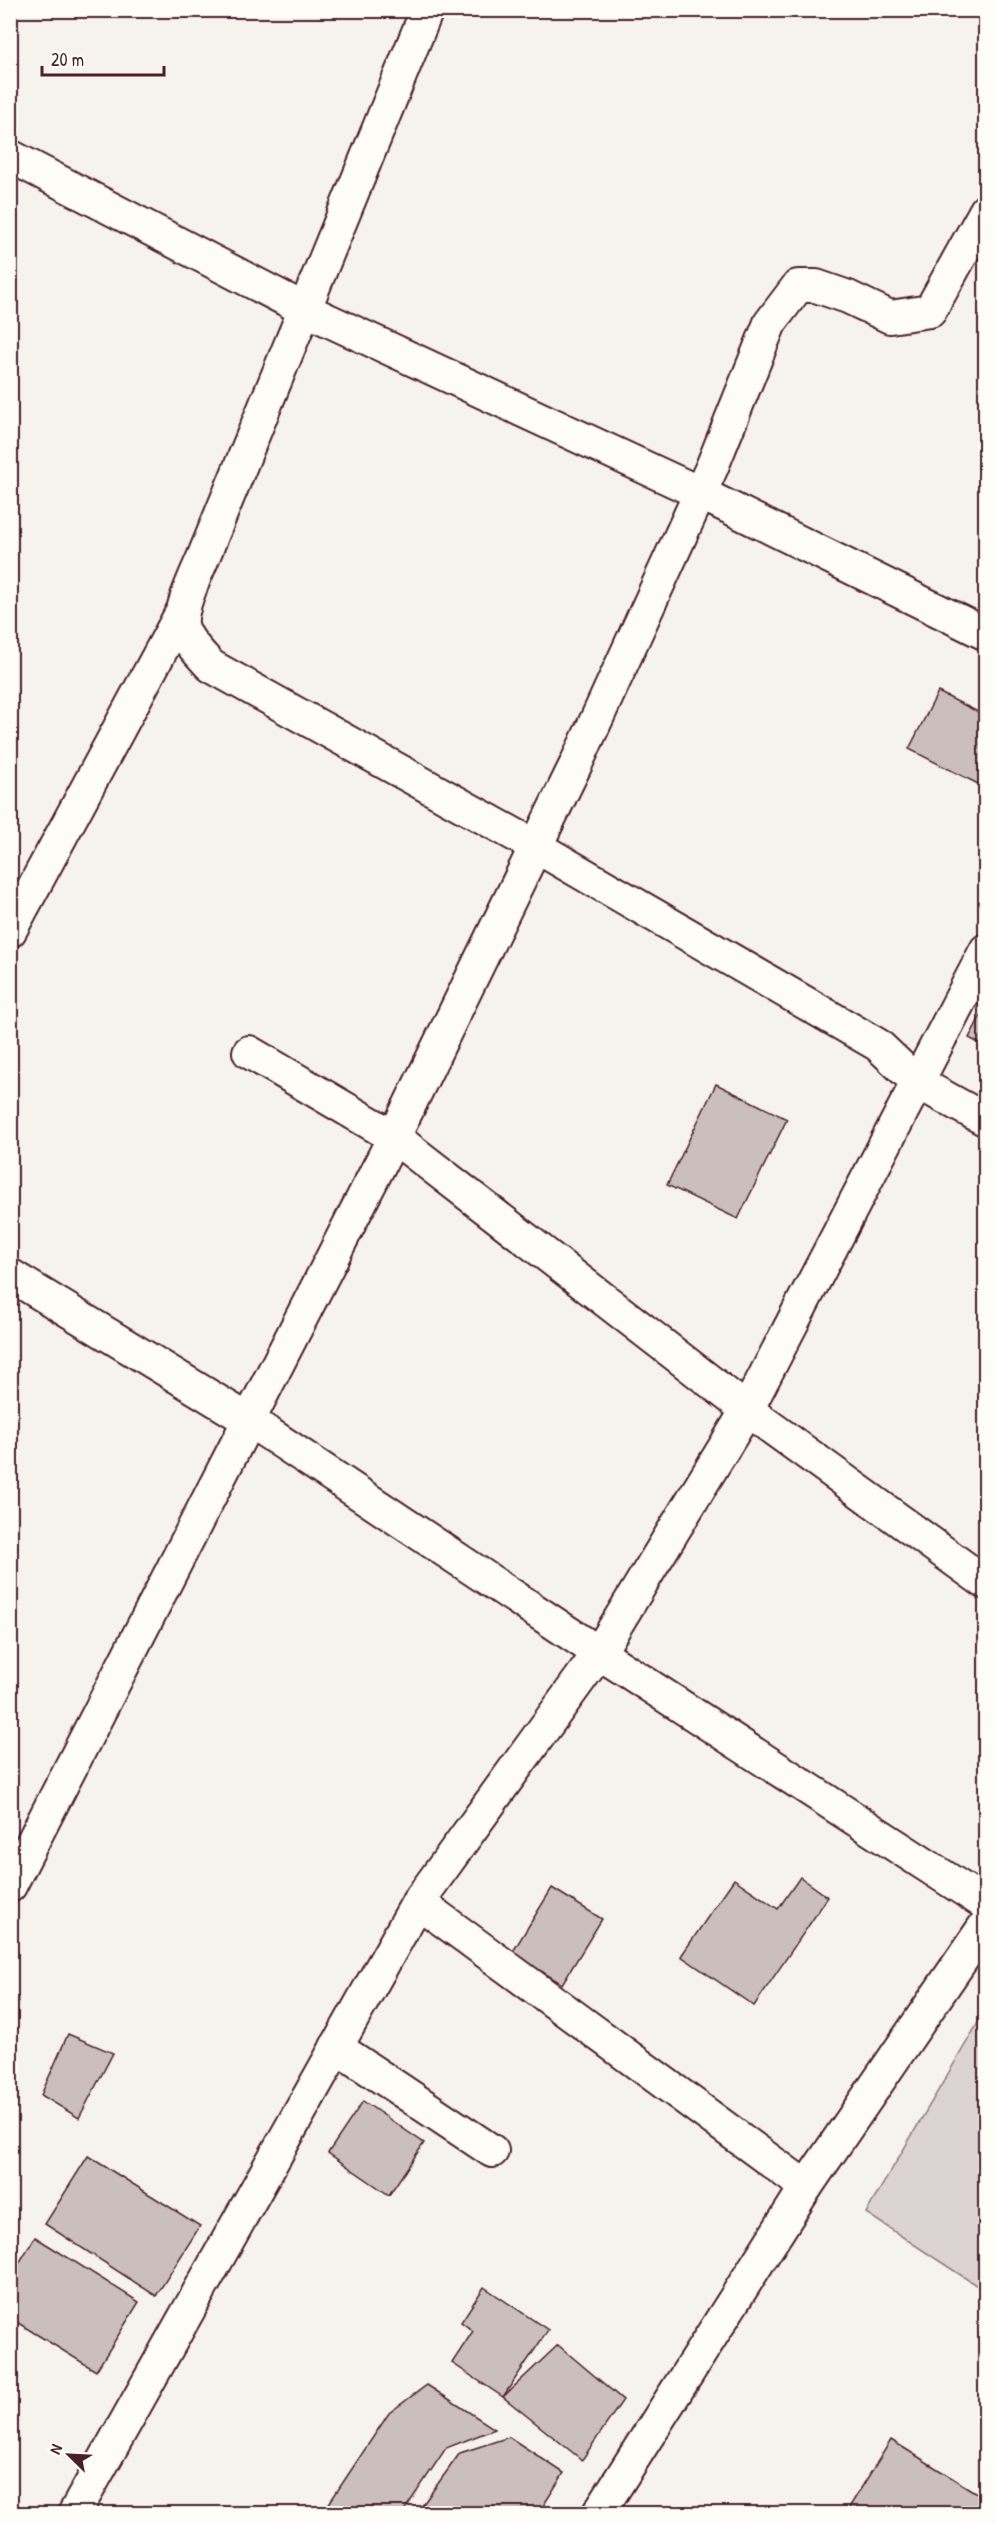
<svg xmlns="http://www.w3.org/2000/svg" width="996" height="2524" font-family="'Patrick Hand',sans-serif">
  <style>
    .green { fill: #dcd4d2; stroke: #937a7e; stroke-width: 1.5 }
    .building { fill: #cbbfbe; stroke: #4a1f2b; stroke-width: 1.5 }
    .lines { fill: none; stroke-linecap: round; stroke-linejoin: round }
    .street-casing { stroke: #4a1f2b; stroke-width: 36 }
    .street { stroke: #fdfcf7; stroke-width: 32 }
  </style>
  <rect width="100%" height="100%" fill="#f6f3ef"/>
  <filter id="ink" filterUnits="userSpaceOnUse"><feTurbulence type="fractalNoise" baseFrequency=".0167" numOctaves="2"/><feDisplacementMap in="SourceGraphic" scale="12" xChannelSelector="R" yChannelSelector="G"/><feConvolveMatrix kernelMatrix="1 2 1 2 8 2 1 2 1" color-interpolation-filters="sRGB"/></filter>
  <g filter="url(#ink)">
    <!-- green -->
    <polygon class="green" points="985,2011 985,2291 866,2213"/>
    <!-- building -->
    <g class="building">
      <polygon points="938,692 986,716 986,788 909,749"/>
      <polygon points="986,1006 986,1047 969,1038"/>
      <polygon points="716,1084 787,1119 738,1219 667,1185"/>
      <polygon points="800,1877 828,1897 754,2006 681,1956 734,1879 778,1909"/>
      <polygon points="552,1888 602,1919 562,1984 512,1953"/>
      <polygon points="68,2034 113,2053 79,2118 41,2095"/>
      <polygon points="363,2101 424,2143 389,2195 328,2153"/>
      <polygon points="88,2156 200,2226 156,2296 45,2224"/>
      <polygon points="35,2237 139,2302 96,2371 10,2318 10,2278"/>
      <polygon points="484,2287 548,2330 503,2397 452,2363 473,2331 461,2322"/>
      <polygon points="558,2345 623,2400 582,2460 503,2397"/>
      <polygon points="427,2385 495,2429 446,2448 402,2514 322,2514 389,2413"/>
      <polygon points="509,2437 564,2473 538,2514 416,2514 460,2453"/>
      <polygon points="891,2440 986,2499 986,2514 845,2514"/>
    </g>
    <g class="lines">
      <defs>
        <g id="street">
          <path d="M427 10 205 553C198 571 180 605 182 624 184 639 201 655 211 666L535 846 878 1045 917 1082 986 1120"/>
          <polyline points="10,156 304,309 700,493 986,634"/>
          <polyline points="10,931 184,608"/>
          <polyline points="249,1052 394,1137 747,1410 986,1583"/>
          <polyline points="10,1275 250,1421 599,1653 986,1904"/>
          <polyline points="10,1886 394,1137 576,764 712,467 770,323 798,286 816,286 848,297 890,317 930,311 986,210"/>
          <polyline points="418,1902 806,2187"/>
          <polyline points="336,2047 492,2151"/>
          <polyline points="74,2514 418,1902 599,1653 747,1410 986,950"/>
          <polyline points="598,2514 806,2187 986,1924"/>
        </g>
      </defs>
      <!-- street casing -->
      <use href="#street" class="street-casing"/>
      <!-- street -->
      <use href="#street" class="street"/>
    </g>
  </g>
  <!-- margin -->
  <rect width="996" height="2524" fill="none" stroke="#fdfcf7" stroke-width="36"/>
  <rect x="18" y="18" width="960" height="2488" fill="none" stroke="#4a1f2b" stroke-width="2" filter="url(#ink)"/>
  <!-- north arrow -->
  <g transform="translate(69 2455) rotate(294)" stroke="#fdfcf7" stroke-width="4.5" paint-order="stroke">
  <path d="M0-4.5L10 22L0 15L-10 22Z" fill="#4a1f2b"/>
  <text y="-9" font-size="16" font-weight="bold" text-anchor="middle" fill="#4a1f2b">N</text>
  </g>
  <!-- scale -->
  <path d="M42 66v9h122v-9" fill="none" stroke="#4a1f2b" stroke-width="3"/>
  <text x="51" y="66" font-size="18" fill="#4a1f2b" stroke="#fdfcf7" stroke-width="4.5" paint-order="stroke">20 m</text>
</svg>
